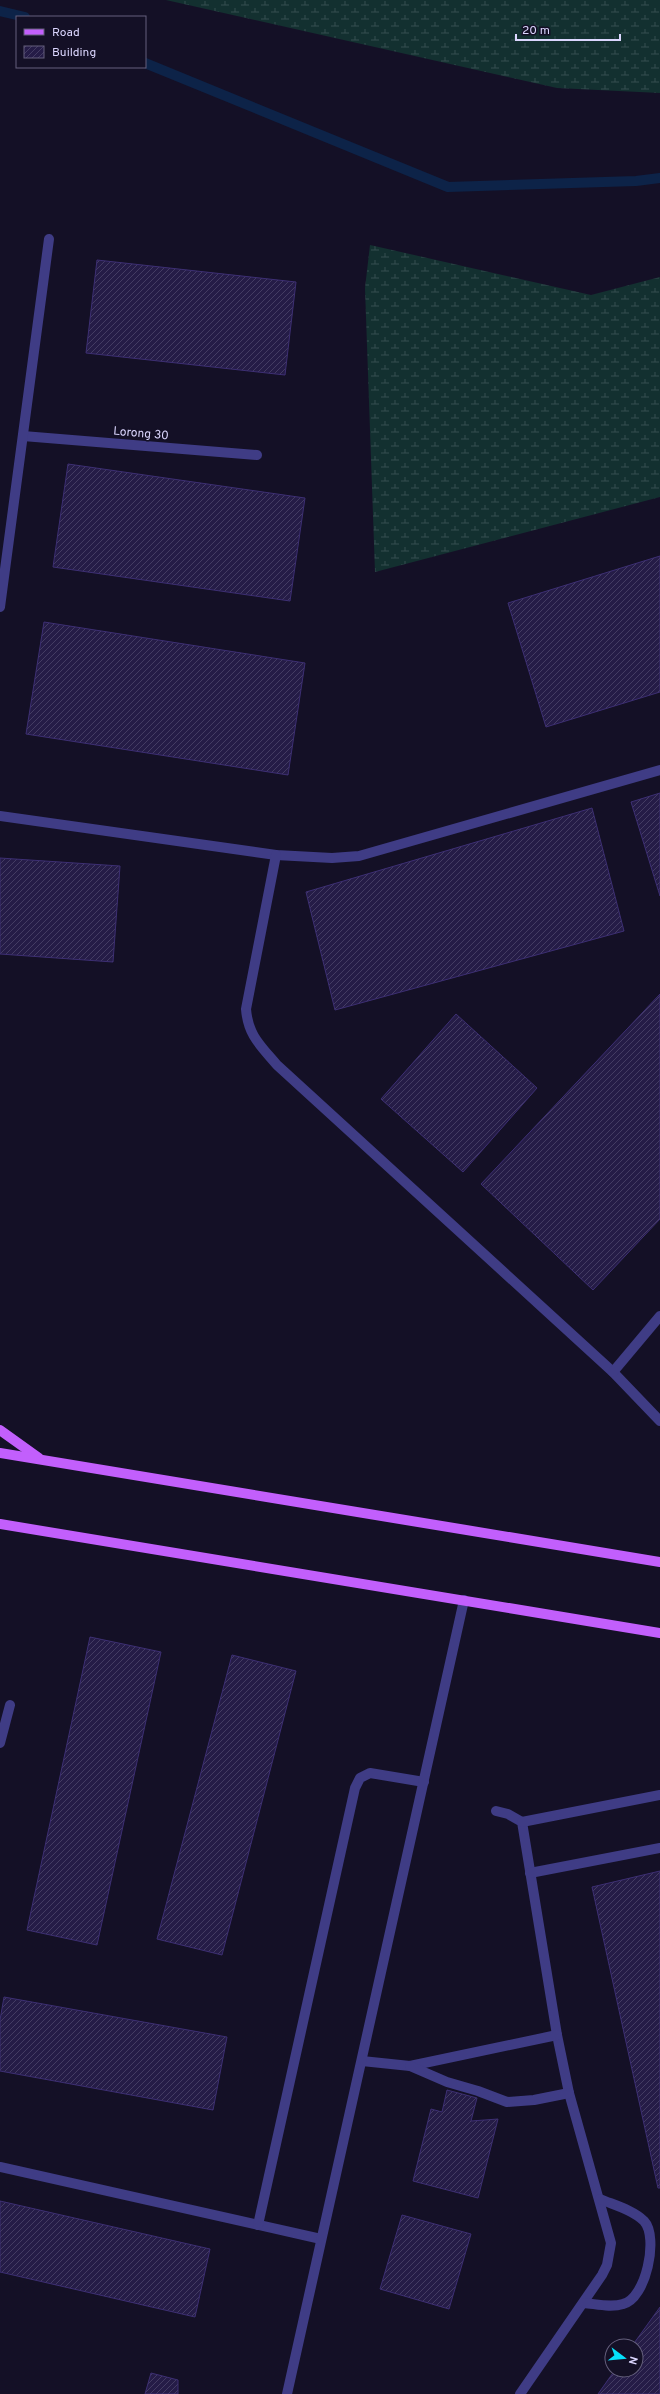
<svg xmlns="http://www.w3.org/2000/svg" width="660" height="2394" font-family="Overpass,sans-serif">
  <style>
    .wetland { fill: url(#wetland-marsh) }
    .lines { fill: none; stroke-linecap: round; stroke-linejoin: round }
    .stream { stroke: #0d2348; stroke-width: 10 }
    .building { fill: url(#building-hatch); stroke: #3d2f73 }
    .minor { stroke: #3f3c85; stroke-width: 10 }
    .major { stroke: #c25ffc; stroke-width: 10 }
    .labels { text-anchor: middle; stroke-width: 3; stroke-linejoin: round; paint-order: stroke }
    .street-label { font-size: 12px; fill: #dbd6fe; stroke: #141026 }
  </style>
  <defs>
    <pattern id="wetland-marsh" width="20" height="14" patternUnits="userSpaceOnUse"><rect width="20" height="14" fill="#133030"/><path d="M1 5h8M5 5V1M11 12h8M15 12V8" fill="none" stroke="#354d4f"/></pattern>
    <pattern id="building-hatch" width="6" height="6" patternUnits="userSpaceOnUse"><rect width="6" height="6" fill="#251c47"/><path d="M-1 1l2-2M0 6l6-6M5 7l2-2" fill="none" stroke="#443c63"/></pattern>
  </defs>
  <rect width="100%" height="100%" fill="#141026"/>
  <!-- wetland -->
  <g class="wetland">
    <polygon points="166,0 660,0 660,93 557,88"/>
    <polygon points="370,245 591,295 660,277 660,497 375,572 365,288"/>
  </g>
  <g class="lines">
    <!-- stream -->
    <g class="stream">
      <polyline points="0,11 25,17"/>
      <polyline points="145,63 448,187 636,181 660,178"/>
    </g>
  </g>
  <!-- building -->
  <g class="building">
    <polygon points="97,260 296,282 285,375 86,353"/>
    <polygon points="68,464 305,498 290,601 53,567"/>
    <polygon points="660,556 660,692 546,727 508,603"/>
    <polygon points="44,622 305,663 288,775 26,734"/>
    <polygon points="660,793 660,896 631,802"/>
    <polygon points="592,808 624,931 335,1010 306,892"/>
    <polygon points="0,858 120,866 113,962 0,954"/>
    <polygon points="660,994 660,1219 593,1290 481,1184"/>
    <polygon points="456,1014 537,1088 463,1172 381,1099"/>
    <polygon points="90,1637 161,1652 97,1945 27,1930"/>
    <polygon points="232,1655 296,1671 222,1955 157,1939"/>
    <polygon points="660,1871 660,2188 658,2188 592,1887"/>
    <polygon points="4,1997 227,2037 213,2110 0,2071 0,2020"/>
    <polygon points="447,2090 477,2098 471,2121 498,2119 478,2198 413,2181 431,2109 442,2112"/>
    <polygon points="0,2201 210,2249 195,2317 0,2272"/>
    <polygon points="402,2215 471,2234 449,2309 380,2289"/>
    <polygon points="660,2307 660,2394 598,2394 615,2370 636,2370 636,2346 632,2346"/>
    <polygon points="151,2373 178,2380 178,2394 145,2394"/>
  </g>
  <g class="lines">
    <!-- minor -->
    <g class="minor">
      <polyline points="23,436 257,455"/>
      <polyline points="0,607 49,239"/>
      <polyline points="0,816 276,855 332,858 359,856 660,770"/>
      <path d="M276 855 246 1009C248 1035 260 1045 277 1065L613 1372 660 1421"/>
      <polyline points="613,1372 660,1316"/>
      <polyline points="0,1743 10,1705"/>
      <polyline points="496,1811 508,1814 522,1822 557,2035 569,2093 611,2243 607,2265 602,2275 520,2394"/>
      <polyline points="522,1822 660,1795"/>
      <polyline points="530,1873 660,1848"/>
      <polyline points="362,2061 410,2066 557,2035"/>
      <polyline points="410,2066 447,2082 478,2091 507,2102 534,2100 569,2093"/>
      <polyline points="0,2167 321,2239"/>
      <polyline points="258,2225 355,1788 360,1778 370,1773 424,1782"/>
      <path d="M584 2303C596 2304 611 2308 623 2304 646 2299 659 2237 644 2221 633 2210 614 2205 600 2199"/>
      <polyline points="287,2394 464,1600"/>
    </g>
    <!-- major -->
    <g class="major">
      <polyline points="0,1430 39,1458"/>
      <polyline points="0,1453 660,1562"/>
      <polyline points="0,1524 660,1633"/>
    </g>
  </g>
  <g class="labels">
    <!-- street labels -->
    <g class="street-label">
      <text transform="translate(141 433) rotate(5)" y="4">Lorong 30</text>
    </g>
  </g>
  <!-- legend -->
  <rect x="16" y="16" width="130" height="52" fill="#141026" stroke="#645f7c"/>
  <rect x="24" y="29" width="20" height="6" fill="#c25ffc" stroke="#645f7c"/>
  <text x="52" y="36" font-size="12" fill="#dbd6fe">Road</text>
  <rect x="24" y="46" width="20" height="12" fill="url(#building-hatch)" stroke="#645f7c"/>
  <text x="52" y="56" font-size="12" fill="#dbd6fe">Building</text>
  <!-- north arrow -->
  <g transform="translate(624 2358) rotate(106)"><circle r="19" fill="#141026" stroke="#645f7c"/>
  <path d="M0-3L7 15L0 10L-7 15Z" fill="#06e0fa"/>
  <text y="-6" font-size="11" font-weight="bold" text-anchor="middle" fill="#dbd6fe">N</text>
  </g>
  <!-- scale -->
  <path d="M516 34v6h104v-6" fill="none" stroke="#dbd6fe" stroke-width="2"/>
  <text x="522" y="34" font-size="12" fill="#dbd6fe" stroke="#141026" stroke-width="3" paint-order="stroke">20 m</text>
</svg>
